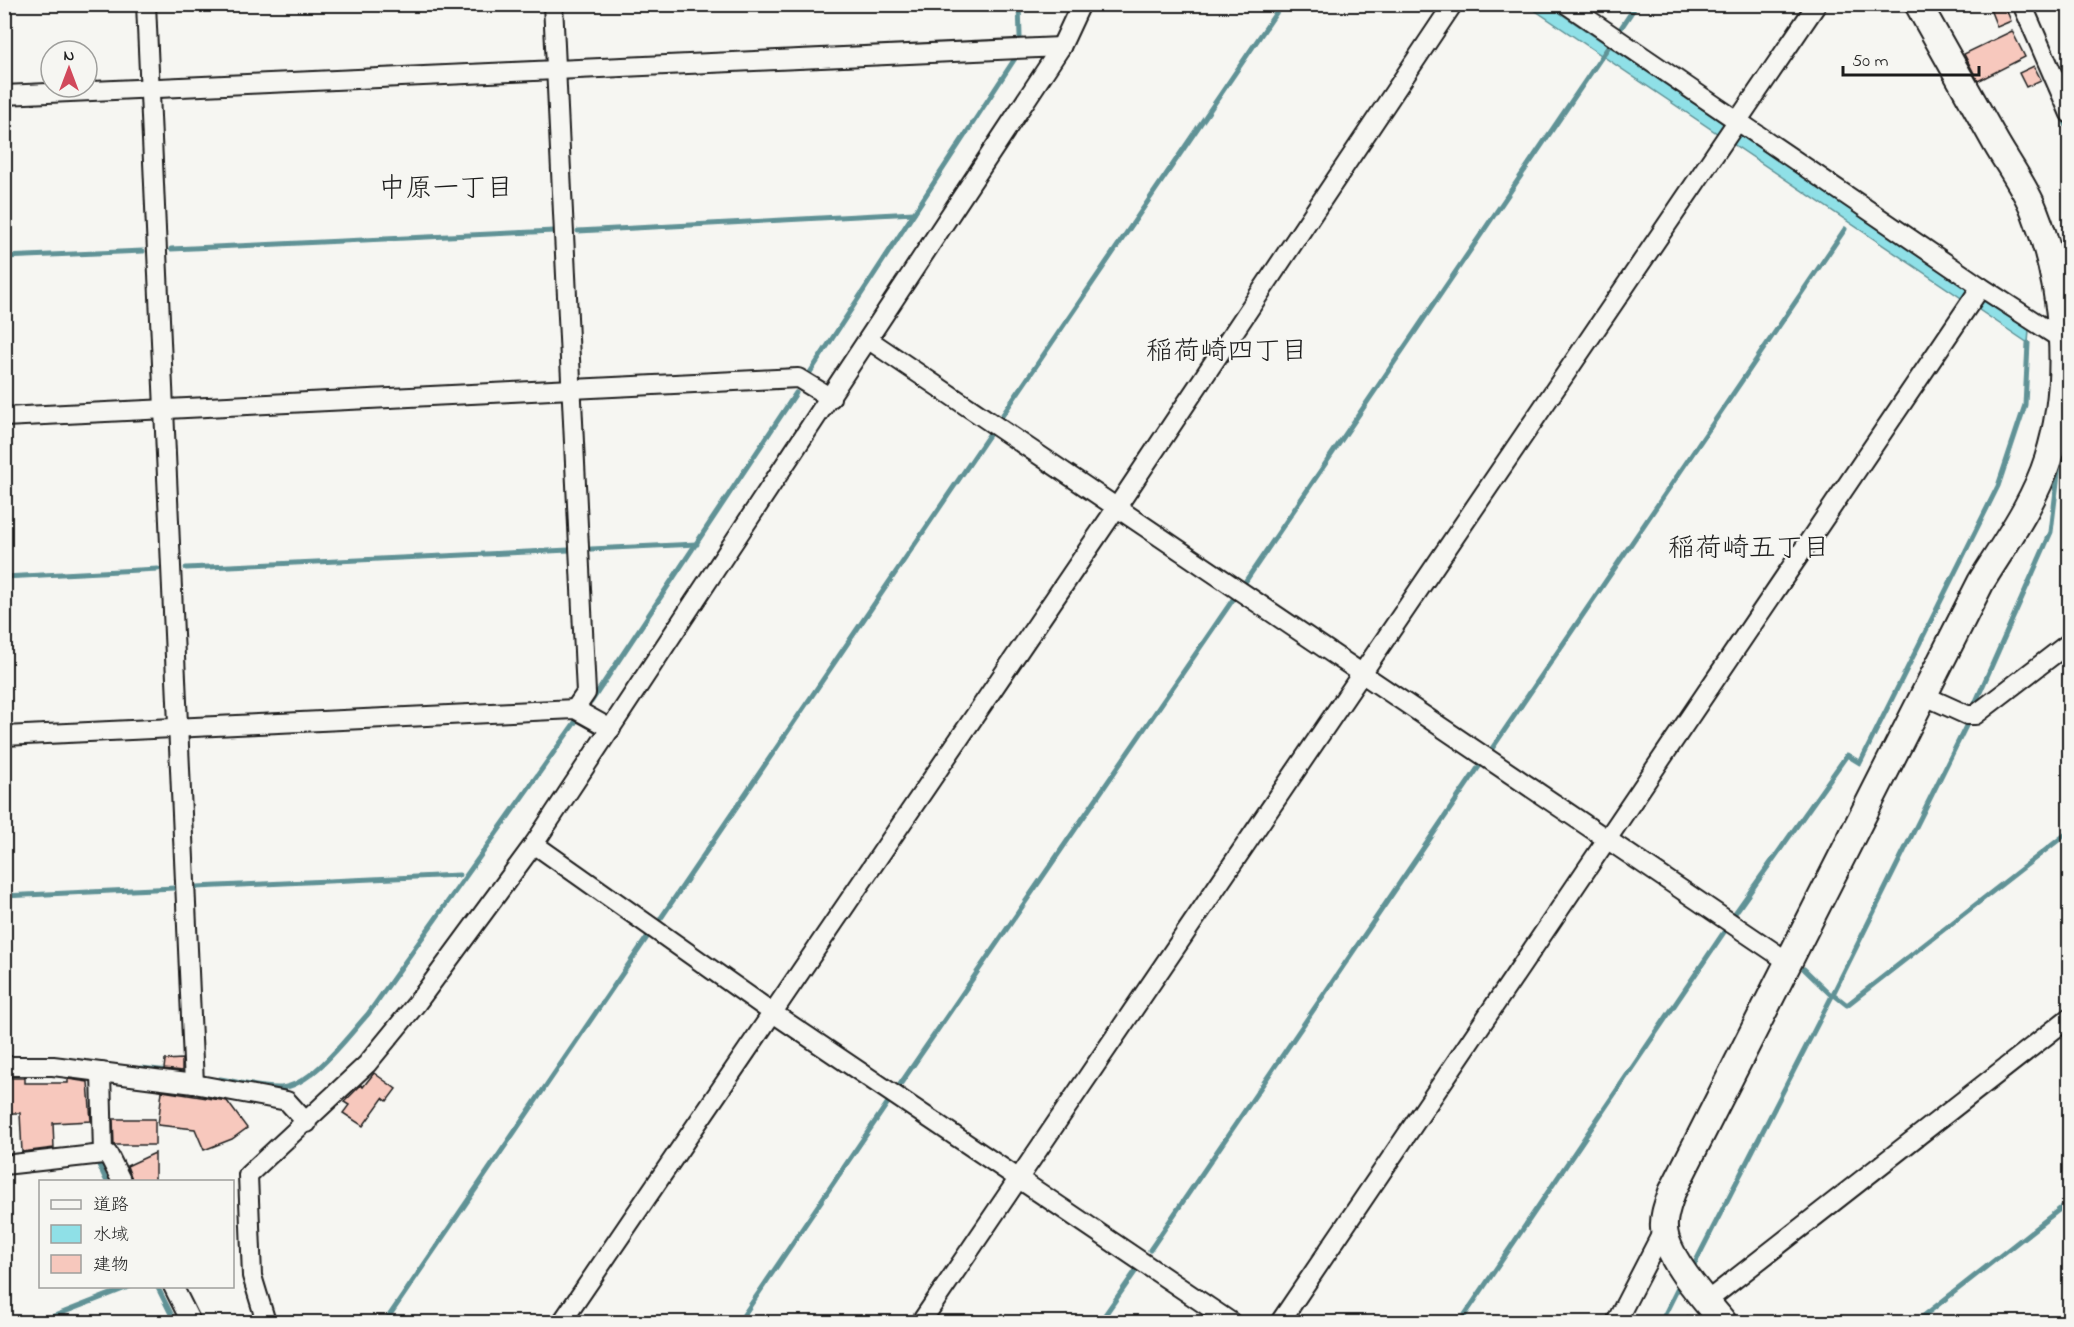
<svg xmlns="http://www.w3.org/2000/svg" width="2074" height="1327" font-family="'Indie Flower','Klee One',sans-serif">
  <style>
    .water { fill: #8fe0e7; stroke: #619296; stroke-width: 1.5 }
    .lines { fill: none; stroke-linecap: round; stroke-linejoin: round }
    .stream { stroke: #619296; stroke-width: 5 }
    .building { fill: #f7c8bd; stroke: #1c1c1c; stroke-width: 1.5 }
    .street-casing { stroke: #1c1c1c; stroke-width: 22 }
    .secondary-casing { stroke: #1c1c1c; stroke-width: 30 }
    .path { stroke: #1c1c1c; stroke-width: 3; stroke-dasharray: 4.5 4.5; stroke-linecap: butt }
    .street { stroke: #f6f6f2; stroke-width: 18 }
    .secondary { stroke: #f6f6f2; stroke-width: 26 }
    .labels { text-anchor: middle; stroke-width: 4.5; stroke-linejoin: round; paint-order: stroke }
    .neighbourhood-label { font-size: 27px; fill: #1c1c1c; stroke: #f6f6f2 }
  </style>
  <rect width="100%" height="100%" fill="#f6f6f2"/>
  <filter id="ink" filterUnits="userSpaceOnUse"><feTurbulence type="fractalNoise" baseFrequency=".0167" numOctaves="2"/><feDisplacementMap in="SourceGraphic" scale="12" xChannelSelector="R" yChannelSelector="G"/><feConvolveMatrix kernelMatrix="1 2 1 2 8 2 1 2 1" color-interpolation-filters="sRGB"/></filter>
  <g filter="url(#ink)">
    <!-- water -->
    <polygon class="water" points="1527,5 1548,5 2029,330 2028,343"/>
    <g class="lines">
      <!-- stream -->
      <g class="stream">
        <polyline points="1019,4 1020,37"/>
        <polyline points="1621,28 1637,4"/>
        <polyline points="2062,116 2070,133"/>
        <polyline points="578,231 914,213"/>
        <polyline points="171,249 554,231"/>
        <polyline points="4,257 143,251"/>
        <polyline points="809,374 1014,60"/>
        <polyline points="1002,416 1282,4"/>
        <polyline points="591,549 697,544"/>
        <polyline points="186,568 569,550"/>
        <polyline points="4,577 158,569"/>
        <polyline points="1245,582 1609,46"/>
        <polyline points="591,702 796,393"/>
        <polyline points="1973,708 2051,532 2059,465"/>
        <polyline points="1489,753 1845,229"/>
        <polyline points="196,887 459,875"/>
        <polyline points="4,896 175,888"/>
        <polyline points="1733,916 1847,755 1860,763 1998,486 2025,405 2028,343"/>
        <polyline points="661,918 991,432"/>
        <polyline points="1804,969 1832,996"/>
        <polyline points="1833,994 1847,1005 2070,831"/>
        <polyline points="141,1068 178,1072"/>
        <path d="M220 1079C239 1082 261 1089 281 1088 313 1085 347 1037 368 1014L576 721"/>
        <polyline points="899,1086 1234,598"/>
        <polyline points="99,1165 107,1182"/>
        <polyline points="1150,1250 1480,765"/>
        <polyline points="1695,1263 1833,994 1967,724"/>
        <polyline points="157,1286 175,1322"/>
        <polyline points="39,1322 131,1286"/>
        <polyline points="385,1322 650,933"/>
        <polyline points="739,1322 891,1098"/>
        <polyline points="1100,1322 1137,1269"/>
        <polyline points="1460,1322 1724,932"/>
        <polyline points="1661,1322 1678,1288"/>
        <polyline points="1916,1322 2070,1201"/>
      </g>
    </g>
    <!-- building -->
    <g class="building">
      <polygon points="1988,4 2004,4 2011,21 1997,27"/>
      <polygon points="2012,31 2025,57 1978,81 1964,54"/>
      <polygon points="2034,66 2041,80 2026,87 2019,73"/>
      <polygon points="182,1059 182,1071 164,1069 165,1060"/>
      <polygon points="374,1073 396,1089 387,1101 383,1098 363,1126 343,1113 349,1105 344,1102 361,1085 363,1087"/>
      <polygon points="4,1078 25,1078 25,1083 68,1083 68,1079 88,1082 91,1121 53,1123 54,1148 22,1152 20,1113 4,1113"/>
      <polygon points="162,1091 227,1101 247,1128 232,1139 204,1150 195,1129 158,1125"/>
      <polygon points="113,1119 155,1119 155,1145 114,1145"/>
      <polygon points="155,1153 155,1182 133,1182 127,1166"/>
    </g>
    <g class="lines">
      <defs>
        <g id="street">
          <polyline points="146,4 194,1084"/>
          <polyline points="553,4 586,693 575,709"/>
          <polyline points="1566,4 1981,287 2061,339"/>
          <polyline points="2022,4 2070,114"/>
          <polyline points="4,95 1061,47"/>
          <polyline points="869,340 1790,963"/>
          <polyline points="4,417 798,378 831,398"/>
          <polyline points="1925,696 1967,715 1975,715 2070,642"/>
          <polyline points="4,736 575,709 611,729"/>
          <polyline points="534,844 773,1013 1231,1322"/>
          <polyline points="4,1066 53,1066 194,1084 287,1101 307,1123"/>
          <polyline points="101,1072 103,1154 108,1154 122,1182"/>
          <polyline points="4,1165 103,1154"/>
          <polyline points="173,1286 191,1322"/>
          <polyline points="1707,1301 2070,1017"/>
          <polyline points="266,1322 252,1276 248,1175 367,1064 417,1003 534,844 1061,47 1081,4"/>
          <polyline points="562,1322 1117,507 1453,4"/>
          <polyline points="921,1322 1817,4"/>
          <polyline points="1280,1322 1981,287"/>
          <polyline points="1616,1322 1663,1231"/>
        </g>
        <path id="secondary" d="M1723 1322C1705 1300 1665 1257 1664 1228 1663 1215 1668 1204 1672 1192L1981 582C2005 543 2034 503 2048 459 2073 380 2064 286 2034 210 2025 187 2008 164 1996 143 1970 97 1944 51 1918 4"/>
      </defs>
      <!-- street casing -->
      <use href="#street" class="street-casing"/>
      <!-- secondary casing -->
      <use href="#secondary" class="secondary-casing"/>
      <!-- path -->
      <polyline class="path" points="1677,1322 1689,1316"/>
      <!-- street -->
      <use href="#street" class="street"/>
      <!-- secondary -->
      <use href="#secondary" class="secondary"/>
    </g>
  </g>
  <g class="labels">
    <!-- neighbourhood labels -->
    <g class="neighbourhood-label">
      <text x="446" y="196">中原一丁目</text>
      <text x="1227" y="359">稲荷崎四丁目</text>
      <text x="1749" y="556">稲荷崎五丁目</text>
    </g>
  </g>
  <!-- margin -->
  <rect width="2074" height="1327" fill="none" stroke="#f6f6f2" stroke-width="24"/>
  <rect x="12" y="12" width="2050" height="1303" fill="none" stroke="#1c1c1c" stroke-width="2" filter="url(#ink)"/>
  <!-- legend -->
  <rect x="39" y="1180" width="195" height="108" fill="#f6f6f2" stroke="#9f9f9c" stroke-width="1.5"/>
  <rect x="51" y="1200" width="30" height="9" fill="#f6f6f2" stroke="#9f9f9c" stroke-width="1.5"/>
  <text x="93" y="1210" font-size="18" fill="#1c1c1c">道路</text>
  <rect x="51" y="1225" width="30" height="18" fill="#8fe0e7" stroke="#9f9f9c" stroke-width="1.5"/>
  <text x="93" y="1240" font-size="18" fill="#1c1c1c">水域</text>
  <rect x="51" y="1255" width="30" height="18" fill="#f7c8bd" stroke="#9f9f9c" stroke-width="1.5"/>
  <text x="93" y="1270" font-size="18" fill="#1c1c1c">建物</text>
  <!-- north arrow -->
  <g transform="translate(69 69)"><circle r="28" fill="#f6f6f2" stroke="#9f9f9c" stroke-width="1.5"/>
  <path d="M0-4.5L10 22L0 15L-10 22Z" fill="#d1495b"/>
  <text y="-9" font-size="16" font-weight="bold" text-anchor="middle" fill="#1c1c1c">N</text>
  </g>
  <!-- scale -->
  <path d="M1843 66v9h136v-9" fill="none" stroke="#1c1c1c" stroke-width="3"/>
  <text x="1852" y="66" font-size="18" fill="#1c1c1c" stroke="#f6f6f2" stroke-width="4.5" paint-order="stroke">50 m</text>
</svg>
